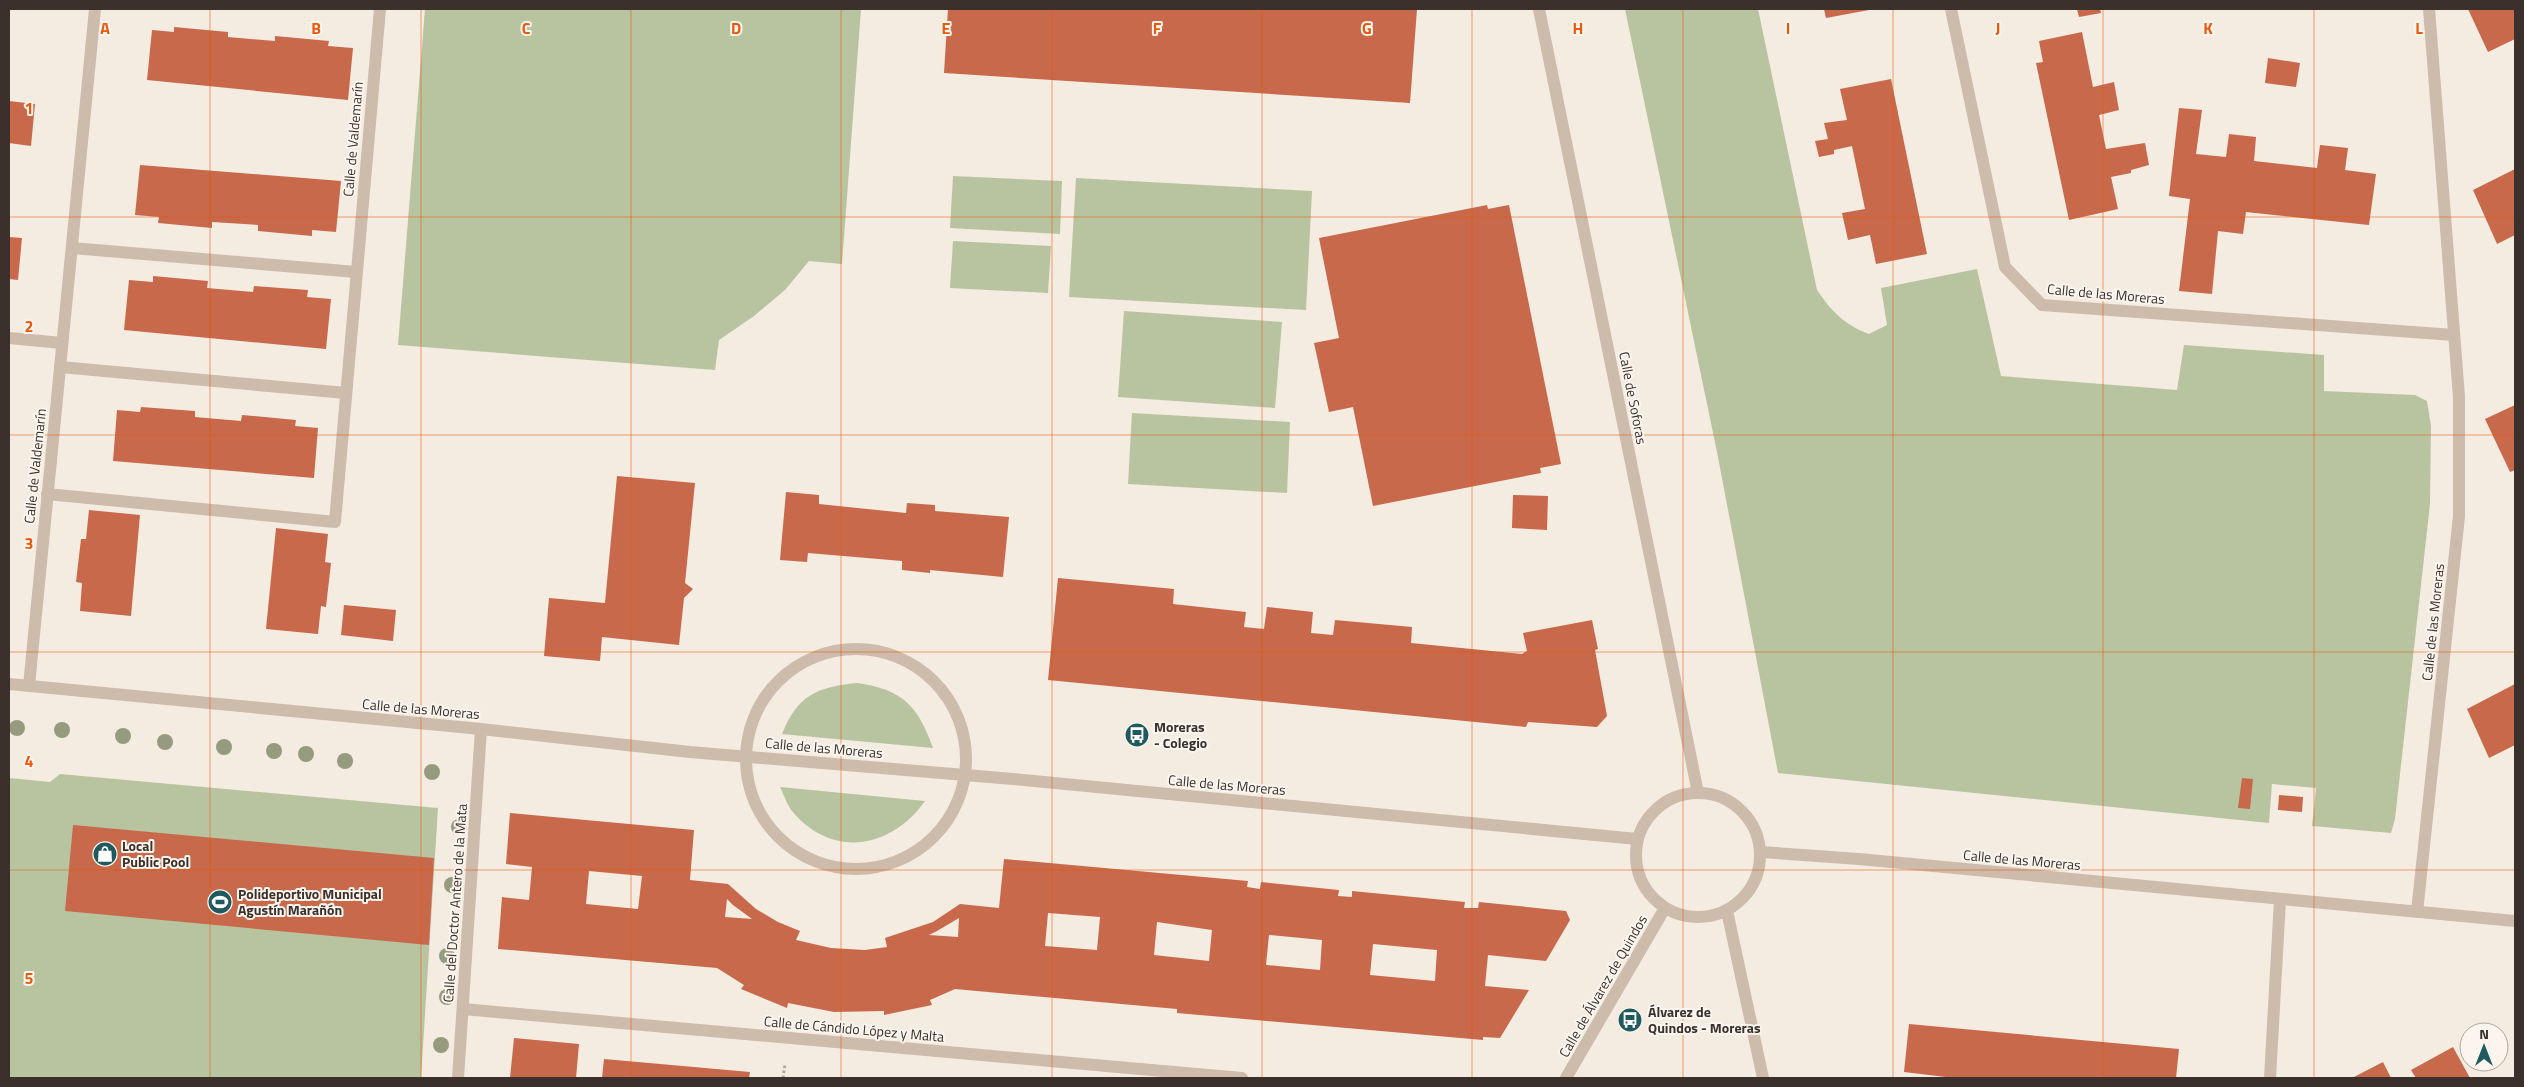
<svg xmlns="http://www.w3.org/2000/svg" width="2524" height="1087" font-family="'Titillium Web',sans-serif">
  <style>
    .green { fill: #b8c4a0 }
    .building { fill: #c8694b; fill-rule: evenodd }
    .lines { fill: none; stroke-linecap: round; stroke-linejoin: round }
    .path { stroke: #b9a596; stroke-width: 3; stroke-dasharray: 2.5 2.5; stroke-linecap: butt }
    .street { stroke: #cdbbac; stroke-width: 12 }
    .tree { fill: #969b7f }
    .grid { fill: none; stroke: #e8590c; stroke-width: 1; stroke-opacity: 0.55 }
    .labels { text-anchor: middle; stroke-width: 4; stroke-linejoin: round; paint-order: stroke }
    .street-label { font-size: 14px; fill: #3b302b; stroke: #fbf5ee }
    .poi-label { font-size: 14px; font-weight: bold; fill: #3b302b; stroke: #fbf5ee; text-anchor: start }
    .grid-label { font-size: 16px; text-anchor: middle; font-weight: bold; fill: #e8590c; stroke: #fbf5ee; stroke-width: 4; stroke-linejoin: round; paint-order: stroke }
  </style>
  <rect width="100%" height="100%" fill="#f4ebe1"/>
  <!-- green -->
  <g class="green">
    <polygon points="425,9 861,9 842,264 809,261 785,290 754,316 719,340 715,370 398,345"/>
    <path d="M1625 9H1758L1817 290C1831 311 1845 325 1869 334L1887 325 1881 288 1977 269 2001 376 2177 390 2184 345 2324 355V391L2415 395 2427 401 2431 426 2430 504 2395 819 2391 833 2312 826 2316 788 2272 784 2269 823 1778 773 1717 452Z"/>
    <polygon points="953,176 1062,181 1060,234 950,228"/>
    <polygon points="1076,178 1312,191 1306,310 1069,297"/>
    <polygon points="953,241 1051,246 1048,293 950,288"/>
    <polygon points="1124,311 1282,322 1275,408 1118,397"/>
    <polygon points="1132,413 1290,422 1287,493 1128,484"/>
    <path d="M857 683C902 689 918 706 933 748L782 734C797 695 818 687 857 683Z"/>
    <polygon points="60,774 438,808 421,1078 9,1078 9,778 50,782"/>
    <path d="M780 787 925 801C891 849 832 859 792 811 787 805 784 795 780 787Z"/>
  </g>
  <!-- building -->
  <g class="building">
    <polygon points="948,9 1417,9 1410,103 944,73"/>
    <polygon points="1824,9 1869,9 1869,10 1826,18"/>
    <polygon points="2077,9 2100,9 2101,13 2079,17"/>
    <polygon points="2468,9 2515,9 2515,39 2488,52"/>
    <polygon points="174,27 228,32 228,37 275,41 275,36 329,41 328,46 353,48 348,100 147,80 152,30 174,32"/>
    <polygon points="2082,32 2093,87 2114,82 2119,110 2099,115 2106,149 2145,143 2149,165 2131,170 2131,173 2111,177 2118,209 2069,220 2036,63 2043,62 2039,41"/>
    <polygon points="2268,58 2300,63 2296,87 2265,83"/>
    <polygon points="1891,79 1927,254 1876,264 1870,235 1848,240 1842,213 1865,209 1852,146 1834,150 1834,154 1819,157 1815,141 1828,139 1824,123 1847,120 1840,89"/>
    <polygon points="9,101 35,104 31,146 9,143"/>
    <polygon points="2179,108 2202,110 2196,154 2226,157 2229,134 2256,137 2254,161 2317,168 2320,145 2348,148 2345,170 2376,174 2369,225 2246,212 2243,234 2218,231 2212,294 2179,291 2190,199 2169,196"/>
    <polygon points="140,165 341,181 336,232 312,230 312,236 258,231 258,225 212,222 212,228 158,223 159,217 135,215"/>
    <polygon points="2515,169 2515,235 2497,244 2473,190"/>
    <polygon points="1487,205 1488,209 1509,205 1561,464 1540,468 1541,473 1373,506 1353,407 1329,412 1314,343 1339,338 1319,238"/>
    <polygon points="9,237 22,238 18,280 9,279"/>
    <polygon points="153,276 208,281 207,288 253,292 254,286 308,290 307,297 331,299 326,349 124,330 129,280 153,282"/>
    <polygon points="2515,405 2515,470 2510,472 2485,419"/>
    <polygon points="141,407 195,411 195,417 241,421 242,415 296,420 295,426 318,428 314,478 113,461 117,410 140,412"/>
    <polygon points="617,476 695,483 685,583 693,589 684,598 679,645 602,637 600,661 544,656 549,598 605,603"/>
    <polygon points="786,492 819,495 819,504 906,513 907,503 935,505 935,511 1009,517 1003,577 930,570 930,573 902,570 902,561 808,553 807,562 780,560"/>
    <polygon points="1513,495 1548,496 1547,530 1512,528"/>
    <polygon points="89,510 140,515 131,616 80,611 82,583 76,582 81,539 86,539"/>
    <polygon points="276,528 328,534 325,562 331,563 326,607 321,606 318,634 266,629"/>
    <polygon points="1058,578 1174,589 1173,604 1246,612 1244,627 1264,629 1267,607 1313,612 1311,633 1333,635 1335,620 1412,627 1411,643 1522,654 1527,651 1523,633 1592,620 1598,649 1595,650 1607,716 1597,727 1528,722 1526,727 1048,680"/>
    <polygon points="344,605 396,610 393,641 341,635"/>
    <polygon points="2515,684 2515,745 2489,758 2467,709"/>
    <polygon points="2242,778 2253,779 2250,809 2238,808"/>
    <polygon points="2279,795 2303,797 2302,812 2278,810"/>
    <path d="M510 813 694 830 690 880 728 884 756 909 778 922 800 931 796 940 831 948 865 950 887 947 885 938 933 922 960 904 999 908 1004 859 1248 881 1247 887 1260 889 1261 882 1339 890 1338 896 1352 897V891L1465 902 1464 908H1478L1479 902 1566 911 1570 920 1546 961 1488 955 1485 986 1529 990 1500 1038 1483 1037V1040L1177 1013V1009L955 989 930 1000 932 1005 884 1015V1011L834 1012 788 1003 787 1008 741 989 744 985 717 968 498 949 502 897 529 900 532 867 506 864ZM589 871 642 876 638 909 586 904ZM727 899 733 905 752 919 725 917ZM1048 913 1100 917 1097 950 1045 946ZM959 918 958 937 929 935 937 931ZM1157 922 1212 930 1209 961 1154 955ZM1269 935 1322 940 1320 970 1266 965ZM1373 944 1437 950 1435 981 1370 975Z"/>
    <polygon points="73,825 434,858 429,945 65,911"/>
    <polygon points="1909,1024 2179,1049 2176,1078 1954,1078 1904,1072"/>
    <polygon points="514,1038 579,1044 576,1078 510,1078"/>
    <polygon points="2453,1047 2470,1078 2416,1078 2411,1070"/>
    <polygon points="604,1059 750,1072 749,1078 602,1078"/>
    <polygon points="2383,1062 2391,1078 2352,1078"/>
  </g>
  <g class="lines">
    <!-- path -->
    <polyline class="path" points="783,1078 785,1064"/>
    <!-- street -->
    <g class="street">
      <polyline points="1539,9 1698,793"/>
      <polyline points="1951,9 2005,267 2042,305 2454,335"/>
      <polyline points="72,248 356,272"/>
      <polyline points="9,338 62,343"/>
      <polyline points="60,367 346,393"/>
      <polyline points="47,494 335,522 380,9"/>
      <circle cx="856" cy="759" r="110"/>
      <polyline points="9,684 481,729 690,752 1013,779 1637,839"/>
      <polyline points="29,686 95,9"/>
      <circle cx="1698" cy="855" r="62"/>
      <polyline points="1761,852 1859,859 2515,921"/>
      <polyline points="1727,911 1763,1078"/>
      <polyline points="2417,912 2459,516 2459,397 2429,9"/>
      <polyline points="463,1009 1242,1078"/>
      <polyline points="458,1078 481,729"/>
      <polyline points="1566,1078 1665,908"/>
      <polyline points="2270,1078 2280,900"/>
    </g>
  </g>
  <!-- trees -->
  <g class="tree">
    <circle cx="17" cy="728" r="8"/>
    <circle cx="62" cy="730" r="8"/>
    <circle cx="123" cy="736" r="8"/>
    <circle cx="165" cy="742" r="8"/>
    <circle cx="224" cy="747" r="8"/>
    <circle cx="274" cy="751" r="8"/>
    <circle cx="306" cy="754" r="8"/>
    <circle cx="345" cy="761" r="8"/>
    <circle cx="432" cy="772" r="8"/>
    <circle cx="459" cy="827" r="8"/>
    <circle cx="452" cy="885" r="8"/>
    <circle cx="447" cy="956" r="8"/>
    <circle cx="447" cy="997" r="8"/>
    <circle cx="441" cy="1045" r="8"/>
  </g>
  <!-- grid -->
  <path class="grid" d="M210 9V1078M421 9V1078M631 9V1078M841 9V1078M1052 9V1078M1262 9V1078M1472 9V1078M1683 9V1078M1893 9V1078M2103 9V1078M2314 9V1078M9 217H2515M9 435H2515M9 652H2515M9 870H2515"/>
  <!-- icons -->
  <defs>
    <symbol id="bus-disc" viewBox="-11 -11 22 22"><circle r="9.5" fill="#1f5a5e" stroke="#fbf5ee"/><path d="M-5-6H5V4H4V6H2V4H-2V6H-4V4H-5ZM-3.5-4V0h7V-4ZM-3.5 1.2v1.5H-2V1.2ZM2 1.2v1.5H3.5V1.2Z" fill="#fff"/></symbol>
    <symbol id="shop-disc" viewBox="-11 -11 22 22"><circle r="9.5" fill="#1f5a5e" stroke="#fbf5ee"/><path d="M-5-2.5h2.3a2.7 3.5 0 0 1 5.4 0H5L5.5 6h-11ZM-1.5-2.5h3a1.5 2.3 0 0 0-3 0Z" fill="#fff"/></symbol>
    <symbol id="stadium-disc" viewBox="-11 -11 22 22"><circle r="9.5" fill="#1f5a5e" stroke="#fbf5ee"/><path d="M0-5a6.5 5 0 1 0 0 10a6.5 5 0 1 0 0-10ZM-3.5-1.8h7v3.6h-7Z" fill="#fff"/></symbol>
  </defs>
  <g fill-rule="evenodd">
    <use href="#bus-disc" x="1123" y="721" width="28" height="28"/>
    <use href="#shop-disc" x="91" y="840" width="28" height="28"/>
    <use href="#stadium-disc" x="206" y="888" width="28" height="28"/>
    <use href="#bus-disc" x="1616" y="1006" width="28" height="28"/>
  </g>
  <g class="labels">
    <!-- street labels -->
    <g class="street-label">
      <text transform="translate(353 139) rotate(-85)" y="5">Calle de Valdemarín</text>
      <text transform="translate(2106 294) rotate(5)" y="5">Calle de las Moreras</text>
      <text transform="translate(1633 398) rotate(79)" y="5">Calle de Soforas</text>
      <text transform="translate(35 466) rotate(-84)" y="5">Calle de Valdemarín</text>
      <text transform="translate(2433 622) rotate(-84)" y="5">Calle de las Moreras</text>
      <text transform="translate(421 709) rotate(5)" y="5">Calle de las Moreras</text>
      <text transform="translate(824 748) rotate(5)" y="5">Calle de las Moreras</text>
      <text transform="translate(1227 785) rotate(5)" y="5">Calle de las Moreras</text>
      <text transform="translate(2022 860) rotate(5)" y="5">Calle de las Moreras</text>
      <text transform="translate(455 903) rotate(-86)" y="5">Calle del Doctor Antero de la Mata</text>
      <text transform="translate(1603 986) rotate(-60)" y="5">Calle de Álvarez de Quindos</text>
      <text transform="translate(854 1029) rotate(5)" y="5">Calle de Cándido López y Malta</text>
    </g>
    <!-- poi labels -->
    <g class="poi-label">
      <text x="1154" y="732">Moreras<tspan x="1154" dy="16">- Colegio</tspan></text>
      <text x="122" y="851">Local<tspan x="122" dy="16">Public Pool</tspan></text>
      <text x="238" y="899">Polideportivo Municipal<tspan x="238" dy="16">Agustín Marañón</tspan></text>
      <text x="1648" y="1017">Álvarez de<tspan x="1648" dy="16">Quindos - Moreras</tspan></text>
    </g>
  </g>
  <g class="grid-label">
    <text x="105" y="34">A</text>
    <text x="316" y="34">B</text>
    <text x="526" y="34">C</text>
    <text x="736" y="34">D</text>
    <text x="946" y="34">E</text>
    <text x="1157" y="34">F</text>
    <text x="1367" y="34">G</text>
    <text x="1578" y="34">H</text>
    <text x="1788" y="34">I</text>
    <text x="1998" y="34">J</text>
    <text x="2208" y="34">K</text>
    <text x="2419" y="34">L</text>
    <text x="29" y="114">1</text>
    <text x="29" y="332">2</text>
    <text x="29" y="549">3</text>
    <text x="29" y="767">4</text>
    <text x="29" y="984">5</text>
  </g>
  <!-- border -->
  <rect width="2524" height="1087" fill="none" stroke="#3b302b" stroke-width="20"/>
  <!-- north arrow -->
  <g transform="translate(2484 1047)"><circle r="24" fill="#fbf5ee" stroke="#aea6a0"/>
  <path d="M0-4L9 19L0 12L-9 19Z" fill="#1f5a5e"/>
  <text y="-8" font-size="14" font-weight="bold" text-anchor="middle" fill="#3b302b">N</text>
  </g>
</svg>
